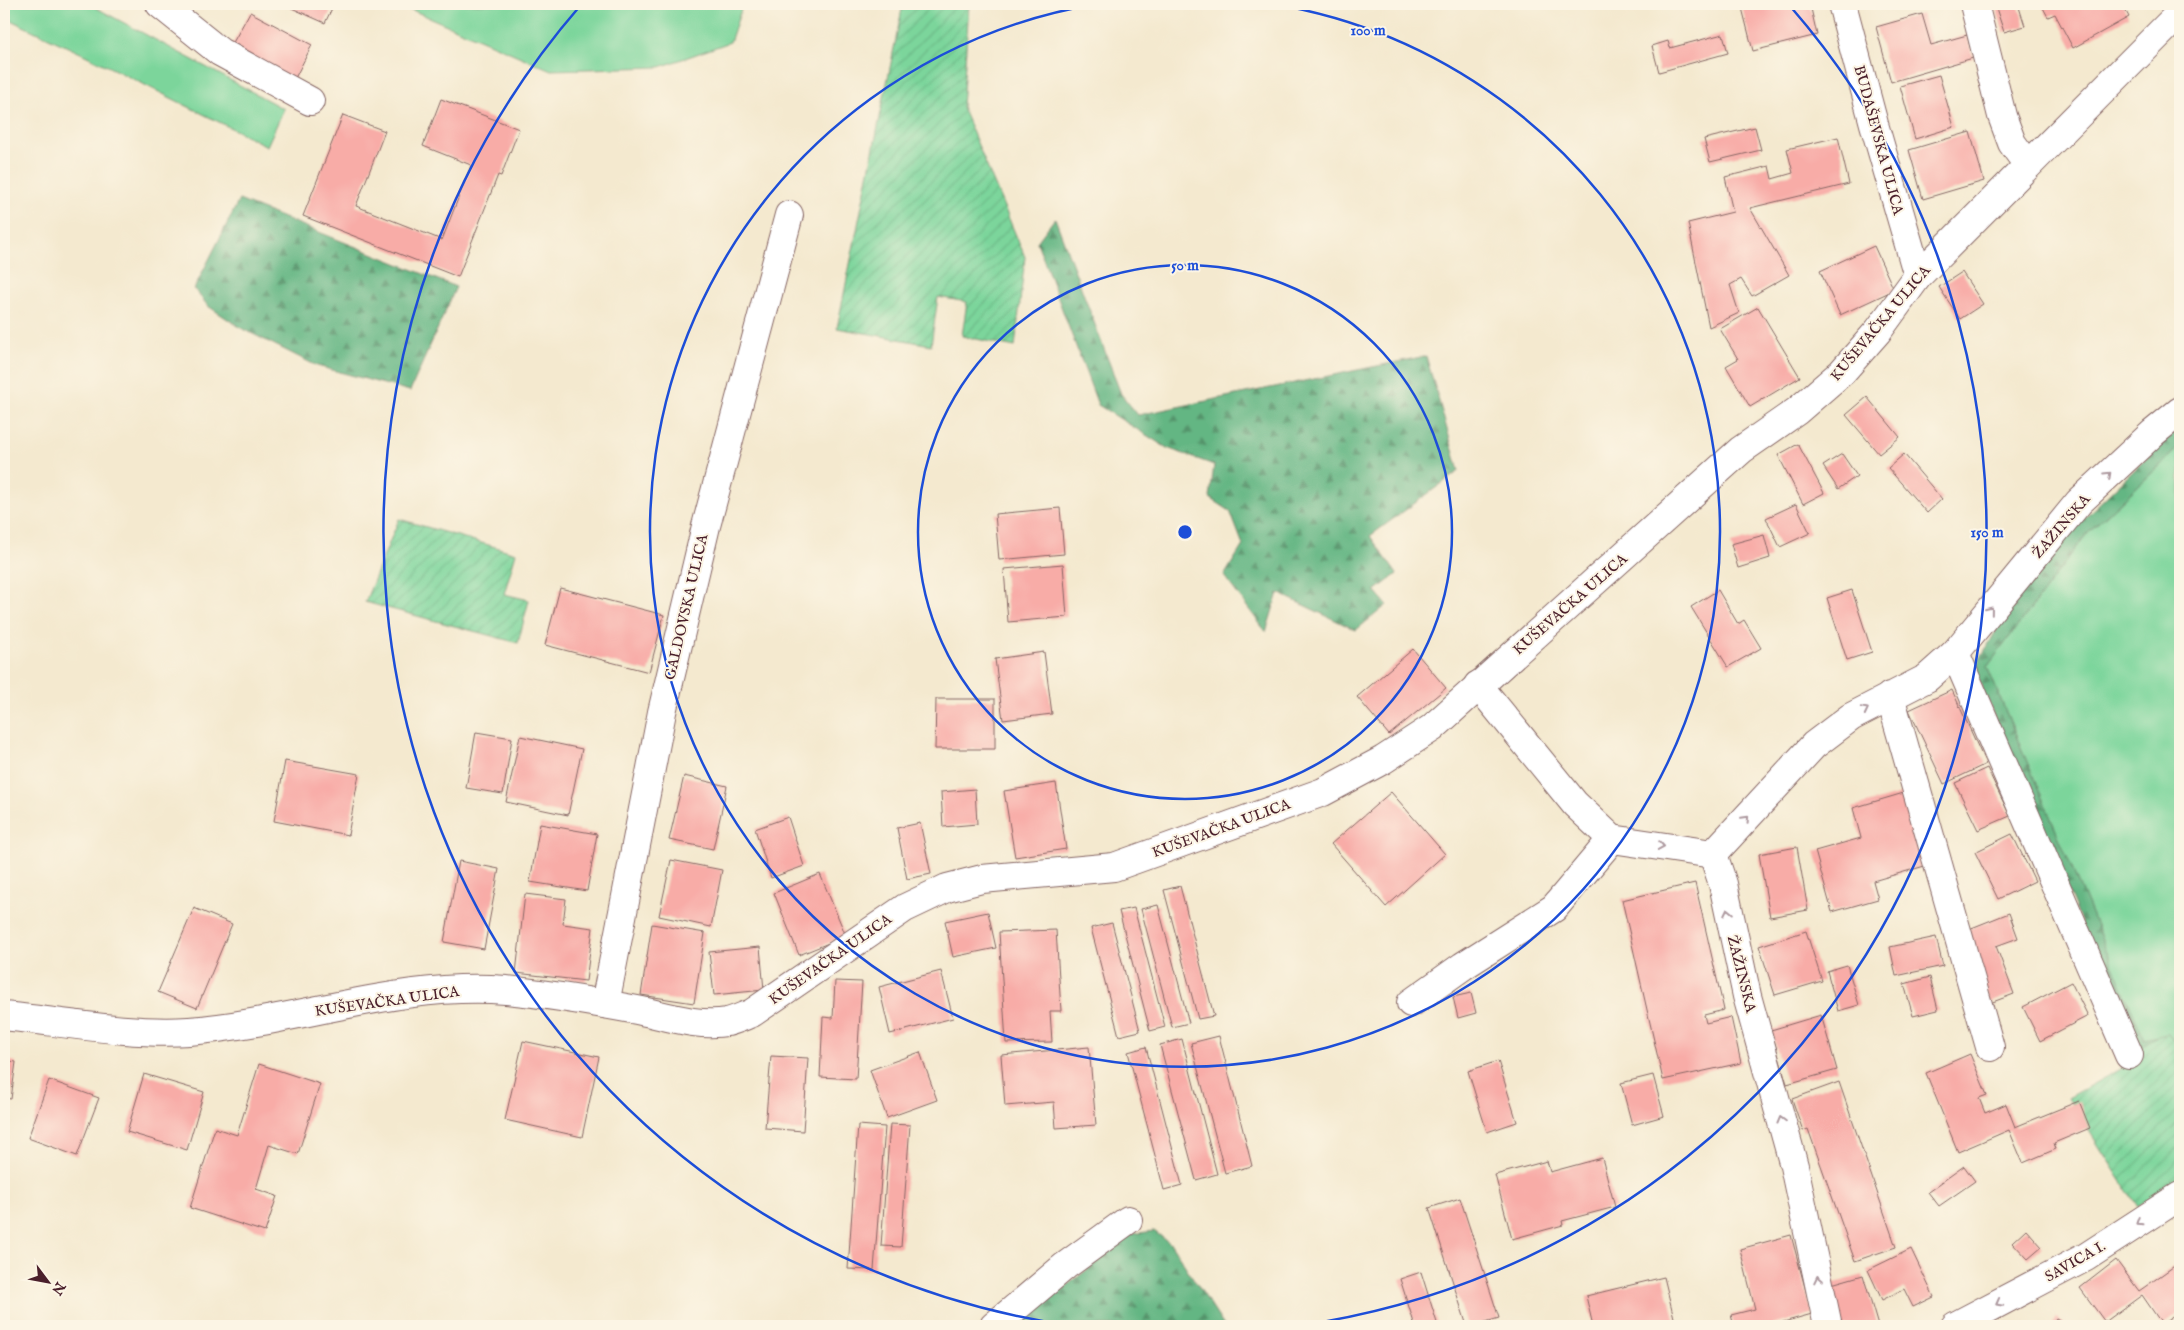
<svg xmlns="http://www.w3.org/2000/svg" width="2184" height="1330" font-family="'IM FELL English',serif">
  <style>
    .grass { fill: #7bd59b; stroke: #627a63 }
    .forest { fill: url(#forest-firs); stroke: #576a57 }
    .garden { fill: url(#garden-furrows); stroke: #627a63 }
    .building { fill: #f8aca7 }
    .lines { fill: none; stroke-linecap: round; stroke-linejoin: round }
    .minor-casing { stroke: #866664; stroke-width: 30 }
    .minor { stroke: #fff; stroke-width: 28 }
    .oneway { stroke: #ae9aa0 }
    .ring { fill: none; stroke: #1d4ed8; stroke-width: 2.5 }
    .labels { text-anchor: middle; stroke-width: 4; stroke-linejoin: round; paint-order: stroke }
    .street-label { font-size: 15px; fill: #4a1f2b; stroke: #fcf5e5 }
    .centre { fill: #1d4ed8; stroke: #fcf5e5; stroke-width: 2.5 }
    .ring-label { font-size: 15px; text-anchor: middle; font-weight: bold; fill: #1d4ed8; stroke: #fcf5e5; stroke-width: 4; stroke-linejoin: round; paint-order: stroke }
  </style>
  <defs>
    <pattern id="forest-firs" width="22" height="20" patternUnits="userSpaceOnUse" patternTransform="scale(1.25)"><rect width="22" height="20" fill="#64b683"/><path d="M5 1l3.5 6h-7zM16 11l3.5 6h-7z" fill="#54936b"/></pattern>
    <pattern id="garden-furrows" width="10" height="10" patternUnits="userSpaceOnUse" patternTransform="scale(1.25)"><rect width="10" height="10" fill="#7bd59b"/><path d="M-1 1l2-2M0 10L10 0M9 11l2-2" fill="none" stroke="#6cb686"/></pattern>
  </defs>
  <rect width="100%" height="100%" fill="#fcf5e5"/>
  <filter id="ink" filterUnits="userSpaceOnUse"><feTurbulence type="fractalNoise" baseFrequency=".02" numOctaves="2"/><feDisplacementMap in="SourceGraphic" scale="10" xChannelSelector="R" yChannelSelector="G"/><feConvolveMatrix kernelMatrix="1 2 1 2 8 2 1 2 1" color-interpolation-filters="sRGB"/></filter>
  <filter id="wash" filterUnits="userSpaceOnUse"><feTurbulence type="fractalNoise" baseFrequency=".0096" numOctaves="4" result="noise"/><feDisplacementMap in="SourceGraphic" scale="20" xChannelSelector="R" yChannelSelector="G"/><feGaussianBlur stdDeviation="1.12" result="paint"/><feColorMatrix in="noise" values="0 0 0 0 0 0 0 0 0 0 0 0 0 0 0 0 0 1.4 0 .05"/><feComposite in="paint" operator="in"/></filter>
  <g filter="url(#wash)">
    <rect width="100%" height="100%" fill="#f4e9cf"/>
    <!-- grass -->
    <g class="grass">
      <polygon points="4,4 89,4 284,109 267,146 87,56 4,17"/>
      <polygon points="406,4 743,4 730,42 660,67 551,70 405,7"/>
      <polygon points="2180,447 2180,1050 2168,1034 2144,1040 1987,667 2088,532"/>
    </g>
    <!-- forest -->
    <g class="forest">
      <polygon points="239,200 456,287 410,391 317,366 241,328 208,306 194,289"/>
      <polygon points="1055,218 1121,394 1138,415 1426,356 1459,471 1370,536 1397,574 1375,591 1387,605 1356,630 1278,593 1266,632 1224,576 1243,545 1230,511 1210,498 1214,465 1167,448 1098,405 1037,242"/>
      <polygon points="2180,426 2180,447 2088,532 1987,667 2144,1039 2158,1036 2136,1051 1974,669 2011,605 2056,545"/>
      <polygon points="1154,1231 1171,1244 1224,1326 1019,1326 1031,1314 1132,1234"/>
    </g>
    <!-- garden -->
    <g class="garden">
      <polygon points="903,4 969,4 962,107 1025,257 1015,347 962,336 967,302 938,297 931,345 837,328"/>
      <polygon points="399,519 516,553 504,594 529,600 518,643 365,602"/>
      <polygon points="2168,1034 2180,1050 2180,1178 2138,1207 2068,1098 2120,1069 2136,1051 2158,1036"/>
    </g>
    <g id="blocks">
      <!-- building -->
      <g class="building">
        <polygon points="286,4 334,4 325,23 285,5"/>
        <polygon points="1741,4 1810,4 1817,35 1753,51"/>
        <polygon points="1985,4 2018,4 2025,26 2004,32 1995,5 1986,8"/>
        <polygon points="2041,4 2122,4 2129,17 2073,48 2055,14 2048,17"/>
        <polygon points="250,12 312,45 293,82 230,48"/>
        <polygon points="1922,14 1931,45 1967,35 1973,58 1891,82 1876,27"/>
        <polygon points="1723,34 1728,53 1659,72 1652,46 1668,41 1670,48"/>
        <polygon points="1939,75 1954,127 1915,139 1900,86"/>
        <polygon points="441,99 519,129 501,176 498,175 458,277 303,216 343,115 385,131 356,206 442,240 471,165 423,146"/>
        <polygon points="1755,127 1761,150 1710,162 1704,139"/>
        <polygon points="1970,132 1984,181 1923,199 1909,150"/>
        <polygon points="1838,137 1849,184 1750,208 1789,275 1752,296 1741,279 1730,285 1739,313 1709,327 1688,223 1733,212 1725,177 1769,166 1772,179 1793,173 1787,149"/>
        <polygon points="1874,246 1894,290 1840,315 1820,271"/>
        <polygon points="1962,272 1983,304 1960,319 1939,287"/>
        <polygon points="1758,307 1800,377 1750,407 1726,366 1738,359 1720,329"/>
        <polygon points="1867,397 1900,437 1879,454 1846,415"/>
        <polygon points="1798,444 1824,493 1803,504 1778,455"/>
        <polygon points="1842,454 1857,476 1838,489 1823,466"/>
        <polygon points="1904,454 1942,499 1927,513 1888,468"/>
        <polygon points="1796,504 1810,533 1780,547 1766,518"/>
        <polygon points="1060,508 1064,554 999,560 995,514"/>
        <polygon points="1764,535 1770,558 1738,568 1731,544"/>
        <polygon points="1063,564 1067,617 1008,622 1004,569"/>
        <polygon points="560,588 664,615 649,672 545,645"/>
        <polygon points="1718,590 1738,624 1744,620 1761,648 1728,667 1691,607"/>
        <polygon points="1852,590 1872,652 1847,660 1827,598"/>
        <polygon points="1413,649 1446,688 1389,735 1357,697"/>
        <polygon points="1044,652 1052,714 1003,720 995,659"/>
        <polygon points="1952,690 1986,764 1944,784 1909,710"/>
        <polygon points="936,699 995,699 995,749 935,749"/>
        <polygon points="476,732 512,738 503,794 466,788"/>
        <polygon points="520,736 582,749 568,815 506,802"/>
        <polygon points="285,761 359,774 348,835 274,821"/>
        <polygon points="1987,768 2010,816 1978,830 1955,783"/>
        <polygon points="684,776 727,786 713,849 669,840"/>
        <polygon points="1056,783 1066,849 1015,857 1004,791"/>
        <polygon points="975,789 977,824 943,827 941,792"/>
        <polygon points="1391,792 1445,854 1386,907 1331,844"/>
        <polygon points="1907,792 1928,865 1873,881 1878,899 1832,912 1815,851 1861,838 1853,808"/>
        <polygon points="788,817 804,866 771,878 755,829"/>
        <polygon points="920,823 931,874 907,879 897,828"/>
        <polygon points="540,824 597,834 587,891 530,882"/>
        <polygon points="2012,834 2035,881 1998,899 1975,852"/>
        <polygon points="1797,847 1808,910 1770,917 1759,854"/>
        <polygon points="671,860 722,870 711,927 659,916"/>
        <polygon points="459,861 499,869 484,949 444,942"/>
        <polygon points="820,874 846,936 799,955 774,893"/>
        <polygon points="1695,883 1724,1010 1704,1015 1706,1023 1731,1017 1741,1063 1663,1080 1622,900"/>
        <polygon points="1180,886 1214,1016 1198,1019 1164,890"/>
        <polygon points="525,894 566,899 563,924 593,928 586,981 516,973"/>
        <polygon points="1158,905 1189,1023 1172,1027 1141,909"/>
        <polygon points="194,908 232,924 197,1008 158,992"/>
        <polygon points="1134,908 1165,1027 1150,1031 1119,911"/>
        <polygon points="988,912 996,948 953,957 945,921"/>
        <polygon points="2009,913 2018,938 1996,946 2014,994 1990,1003 1964,931"/>
        <polygon points="1112,923 1140,1031 1119,1036 1091,928"/>
        <polygon points="652,924 705,933 694,1003 641,995"/>
        <polygon points="1056,930 1061,1011 1050,1011 1052,1042 1006,1043 999,932"/>
        <polygon points="1806,931 1822,981 1775,995 1759,946"/>
        <polygon points="1936,937 1943,966 1896,976 1890,947"/>
        <polygon points="760,947 764,990 714,995 709,952"/>
        <polygon points="1847,965 1859,1005 1838,1011 1827,971"/>
        <polygon points="941,971 953,1018 890,1034 879,987"/>
        <polygon points="1930,977 1938,1010 1913,1016 1904,984"/>
        <polygon points="835,981 862,982 856,1079 820,1077 823,1017 833,1018"/>
        <polygon points="2071,982 2088,1016 2040,1041 2023,1007"/>
        <polygon points="1471,993 1476,1013 1458,1018 1453,997"/>
        <polygon points="1821,1015 1837,1070 1787,1084 1771,1030"/>
        <polygon points="1219,1036 1252,1166 1225,1173 1191,1043"/>
        <polygon points="1182,1039 1217,1174 1196,1180 1160,1045"/>
        <polygon points="523,1041 599,1057 582,1137 505,1120"/>
        <polygon points="1089,1047 1096,1125 1056,1128 1054,1102 1005,1106 1001,1055"/>
        <polygon points="1146,1047 1182,1185 1164,1190 1128,1052"/>
        <polygon points="920,1052 937,1100 887,1118 870,1070"/>
        <polygon points="1970,1054 1987,1095 1979,1098 1985,1113 2006,1104 2015,1127 2079,1101 2090,1128 2054,1143 2056,1149 2023,1163 2009,1130 1958,1152 1926,1073"/>
        <polygon points="771,1056 808,1058 803,1131 765,1128"/>
        <polygon points="4,1060 16,1062 11,1099 4,1098"/>
        <polygon points="1498,1061 1517,1122 1487,1132 1468,1071"/>
        <polygon points="259,1064 320,1084 298,1154 269,1145 256,1189 277,1196 265,1232 190,1208 215,1128 237,1135"/>
        <polygon points="144,1074 204,1092 187,1150 127,1132"/>
        <polygon points="1653,1075 1664,1116 1632,1125 1621,1083"/>
        <polygon points="49,1080 99,1098 77,1156 28,1138"/>
        <polygon points="1839,1082 1896,1247 1855,1261 1808,1129 1803,1131 1792,1099"/>
        <polygon points="890,1124 910,1125 901,1247 881,1246"/>
        <polygon points="858,1125 885,1127 874,1270 848,1269"/>
        <polygon points="1602,1158 1615,1207 1562,1221 1563,1225 1512,1239 1495,1175 1547,1161 1550,1172"/>
        <polygon points="1964,1166 1975,1181 1939,1206 1928,1192"/>
        <polygon points="1460,1198 1499,1318 1472,1326 1467,1326 1429,1208"/>
        <polygon points="2026,1229 2042,1247 2028,1259 2012,1242"/>
        <polygon points="1791,1235 1812,1314 1769,1326 1734,1326 1731,1315 1755,1309 1740,1249"/>
        <polygon points="1911,1249 1934,1297 1913,1307 1904,1289 1882,1300 1868,1270"/>
        <polygon points="2116,1260 2139,1291 2180,1262 2180,1312 2162,1324 2142,1295 2105,1322 2080,1288"/>
        <polygon points="1421,1272 1438,1326 1415,1326 1400,1279"/>
        <polygon points="1863,1275 1878,1326 1832,1326 1821,1287"/>
        <polygon points="1664,1277 1676,1326 1593,1326 1586,1296"/>
        <polygon points="2056,1318 2070,1326 2051,1326"/>
      </g>
    </g>
  </g>
  <g filter="url(#ink)">
    <use href="#blocks" fill-opacity="0" stroke="#866664" stroke-width="1"/>
    <g class="lines">
      <defs>
        <g id="minor">
          <polyline points="160,4 220,52 310,101"/>
          <polyline points="1842,4 1874,124 1918,276"/>
          <polyline points="1974,4 2002,116 2012,143 2028,165"/>
          <polyline points="1955,653 2129,1055"/>
          <polyline points="1478,685 1575,804 1612,839 1713,854"/>
          <polyline points="1890,696 1990,1047"/>
          <polyline points="1713,854 1814,745 1851,717 1927,678 1955,653 2079,502 2153,433 2180,411"/>
          <polyline points="1713,854 1723,884 1747,996 1794,1166 1828,1326"/>
          <polyline points="1411,1003 1463,966 1554,908 1612,839"/>
          <polyline points="605,1004 662,712 706,526 789,215"/>
          <path d="M4 1016C62 1022 132 1035 189 1031 295 1023 399 981 506 990 549 994 594 1002 637 1010 666 1016 698 1027 727 1022 736 1020 744 1016 752 1013L905 908 947 888 982 879 1114 867 1323 792 1383 760 1432 728 1741 450 1797 411 1842 372 1878 331 1918 276 2180 13"/>
          <polyline points="994,1326 1065,1266 1128,1220"/>
          <polyline points="1955,1326 2086,1257 2180,1196"/>
        </g>
      </defs>
      <!-- minor casing -->
      <use href="#minor" class="minor-casing"/>
      <!-- minor -->
      <use href="#minor" class="minor"/>
    </g>
    <!-- one-way arrows -->
    <defs><path id="oneway-chevron" d="M-2-3.5L2.5 0L-2 3.5" fill="none" stroke-width="1.6" stroke-linecap="round" stroke-linejoin="round" transform="scale(1.25)"/></defs>
    <g class="oneway">
      <use href="#oneway-chevron" transform="translate(2108 475) rotate(-43)"/>
      <use href="#oneway-chevron" transform="translate(1990 610) rotate(-51)"/>
      <use href="#oneway-chevron" transform="translate(1865 710) rotate(-27)"/>
      <use href="#oneway-chevron" transform="translate(1746 819) rotate(-47)"/>
      <use href="#oneway-chevron" transform="translate(1661 846) rotate(9)"/>
      <use href="#oneway-chevron" transform="translate(1728 912) rotate(-102)"/>
      <use href="#oneway-chevron" transform="translate(1781 1120) rotate(-105)"/>
      <use href="#oneway-chevron" transform="translate(2139 1222) rotate(147)"/>
      <use href="#oneway-chevron" transform="translate(1818 1279) rotate(-102)"/>
      <use href="#oneway-chevron" transform="translate(1999 1303) rotate(152)"/>
    </g>
  </g>
  <!-- distance rings -->
  <g class="ring">
    <circle cx="1185" cy="532" r="267"/>
    <path d="M1273 4A535 535 0 1 1 1097 4"/>
    <path d="M1073 1326A802 802 0 0 1 580 6M1790 6A802 802 0 0 1 1297 1326"/>
  </g>
  <g class="labels">
    <!-- street labels -->
    <g class="street-label">
      <text transform="translate(1879 140) rotate(75)" y="5">BUDAŠEVSKA ULICA</text>
      <text transform="translate(1880 323) rotate(-50)" y="5">KUŠEVAČKA ULICA</text>
      <text transform="translate(2061 526) rotate(-49)" y="5">ŽAŽINSKA</text>
      <text transform="translate(1570 604) rotate(-41)" y="5">KUŠEVAČKA ULICA</text>
      <text transform="translate(686 607) rotate(-77)" y="5">GALDOVSKA ULICA</text>
      <text transform="translate(1221 828) rotate(-20)" y="5">KUŠEVAČKA ULICA</text>
      <text transform="translate(830 959) rotate(-35)" y="5">KUŠEVAČKA ULICA</text>
      <text transform="translate(1742 974) rotate(76)" y="5">ŽAŽINSKA</text>
      <text transform="translate(387 1001) rotate(-8)" y="5">KUŠEVAČKA ULICA</text>
      <text transform="translate(2075 1261) rotate(-30)" y="5">SAVICA I.</text>
    </g>
  </g>
  <circle cx="1185" cy="532" r="8" class="centre"/>
  <g class="ring-label">
    <text x="1368" y="35">100 m</text>
    <text x="1185" y="270">50 m</text>
    <text x="1987" y="537">150 m</text>
  </g>
  <!-- margin -->
  <rect width="2184" height="1330" fill="none" stroke="#fcf5e5" stroke-width="20"/>
  <!-- north arrow -->
  <g transform="translate(48 1282) rotate(122)" stroke="#fcf5e5" stroke-width="4" paint-order="stroke">
  <path d="M0-4L9 19L0 12L-9 19Z" fill="#4a1f2b"/>
  <text y="-8" font-size="14" font-weight="bold" text-anchor="middle" fill="#4a1f2b">N</text>
  </g>
</svg>
